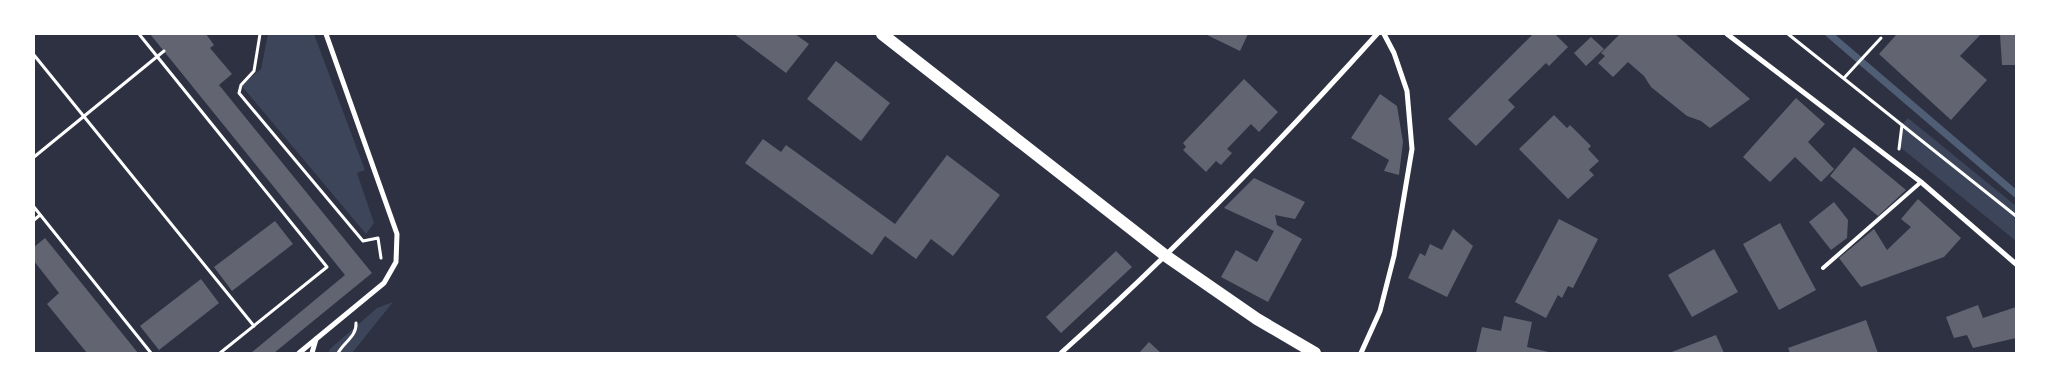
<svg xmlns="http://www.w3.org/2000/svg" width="2050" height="387" font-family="'Noto Sans',sans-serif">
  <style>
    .green { fill: #3c4559 }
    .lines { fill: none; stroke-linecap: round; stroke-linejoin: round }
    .stream { stroke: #4f5d75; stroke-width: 7 }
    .building { fill: #626471 }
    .path { stroke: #fff; stroke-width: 3 }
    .service { stroke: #fff; stroke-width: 4 }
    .minor { stroke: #fff; stroke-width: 5 }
    .primary { stroke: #fff; stroke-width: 12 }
  </style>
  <rect width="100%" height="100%" fill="#2d3142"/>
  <!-- green -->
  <g class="green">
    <polygon points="268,34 314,34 365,170 357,173 374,223 366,234 241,85 261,69"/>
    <polygon points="1908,118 2016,206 2016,241 1900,147 1902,125"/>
    <polygon points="393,302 352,353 328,353 330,349 377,308"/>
  </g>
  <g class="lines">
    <!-- stream -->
    <polyline class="stream" points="1829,34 2016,194"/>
  </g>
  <!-- building -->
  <g class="building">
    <polygon points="150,34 206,34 214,45 210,48 232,74 219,85 372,273 274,353 251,353 345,275"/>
    <polygon points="734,34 795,34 809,44 786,73"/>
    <polygon points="1205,34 1248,34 1240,51"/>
    <polygon points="1533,34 1555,34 1568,47 1549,66 1546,63 1508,100 1515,107 1476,146 1448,119"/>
    <polygon points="1620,34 1675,34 1750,99 1710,128 1701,121 1687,116 1651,87 1644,76 1628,62 1613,77 1598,63 1605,56 1601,53"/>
    <polygon points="1897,34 1981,34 1960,56 1987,80 1951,120 1879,54"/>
    <polygon points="2000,34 2016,34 2016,65 2002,65"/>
    <polygon points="1591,37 1604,49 1586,66 1574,53"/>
    <polygon points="836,61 890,103 861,141 807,99"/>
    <polygon points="1244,79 1278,112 1259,132 1251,124 1227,149 1232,153 1221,165 1216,161 1206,172 1183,150 1186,147 1183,143"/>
    <polygon points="1380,94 1397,106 1403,142 1399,175 1384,171 1389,160 1351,138"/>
    <polygon points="1796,98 1825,124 1808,142 1834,169 1821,182 1795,157 1770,182 1743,157"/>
    <polygon points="1554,115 1567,128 1570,125 1591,146 1588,149 1599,161 1589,170 1594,175 1568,199 1519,149"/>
    <polygon points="763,139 781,152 786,145 895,224 947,155 1000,195 953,256 931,239 916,259 885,236 872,255 745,163"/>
    <polygon points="1854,147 1906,190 1878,216 1830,176"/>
    <polygon points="1254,178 1305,202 1295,219 1275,215 1277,225 1302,239 1268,302 1221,277 1236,250 1257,262 1274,231 1224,208"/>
    <polygon points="1918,199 1961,238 1944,257 1861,287 1839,258 1874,229 1887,250 1911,227 1901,219"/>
    <polygon points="1834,202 1848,220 1847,238 1831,250 1809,222"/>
    <polygon points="1559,219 1598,239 1573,288 1568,286 1562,298 1558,295 1546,318 1515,302"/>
    <polygon points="275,221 293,244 232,291 214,267"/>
    <polygon points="1780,223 1816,290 1779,310 1743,244"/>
    <polygon points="1453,229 1473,246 1447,297 1408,278 1420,253 1425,256 1430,244 1442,250"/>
    <polygon points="45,238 138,353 87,353 47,304 59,293 34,261 34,247"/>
    <polygon points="1714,249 1738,292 1692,317 1668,275"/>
    <polygon points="1116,251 1132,267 1061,333 1046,317"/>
    <polygon points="201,279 219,303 159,350 140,326"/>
    <polygon points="1978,305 1983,318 2016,307 2016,338 1973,348 1967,335 1954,338 1946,317"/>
    <polygon points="1504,316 1532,322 1527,347 1553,353 1476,353 1482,327 1501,331"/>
    <polygon points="1866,320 1878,353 1790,353 1788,348"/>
    <polygon points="1716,335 1724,353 1669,353"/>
    <polygon points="1149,342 1161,353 1139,353"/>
  </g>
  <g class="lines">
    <!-- path -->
    <g class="path">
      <polyline points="139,34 327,267 220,353"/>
      <polyline points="260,34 254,71 241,85 239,93 363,241 378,238 381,258"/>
      <polyline points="1788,34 2016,216"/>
      <polyline points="34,55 254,326"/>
      <polyline points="1844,78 1881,38"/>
      <polyline points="1899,149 1902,125"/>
      <polyline points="34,157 164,51"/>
      <polyline points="34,207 151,353"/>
      <polyline points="34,220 40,215"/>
      <path d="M338 353C344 342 357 336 356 323"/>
    </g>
    <!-- service -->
    <polyline class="service" points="1823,268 1921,182"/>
    <!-- minor -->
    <g class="minor">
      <polyline points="1727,34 1921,182 2016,264"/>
      <polyline points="299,353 384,283 396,262 397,234 326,34"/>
      <polyline points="312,353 316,339"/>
      <path d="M1061 353C1173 253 1277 145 1377 34"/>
      <polyline points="1361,353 1380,311 1394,256 1412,149 1407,91 1394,53 1384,34"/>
    </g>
    <!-- primary -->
    <polyline class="primary" points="882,34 1166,256 1257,319 1315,353"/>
  </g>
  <!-- border -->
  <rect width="2050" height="387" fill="none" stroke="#ffffff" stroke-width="70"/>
</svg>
